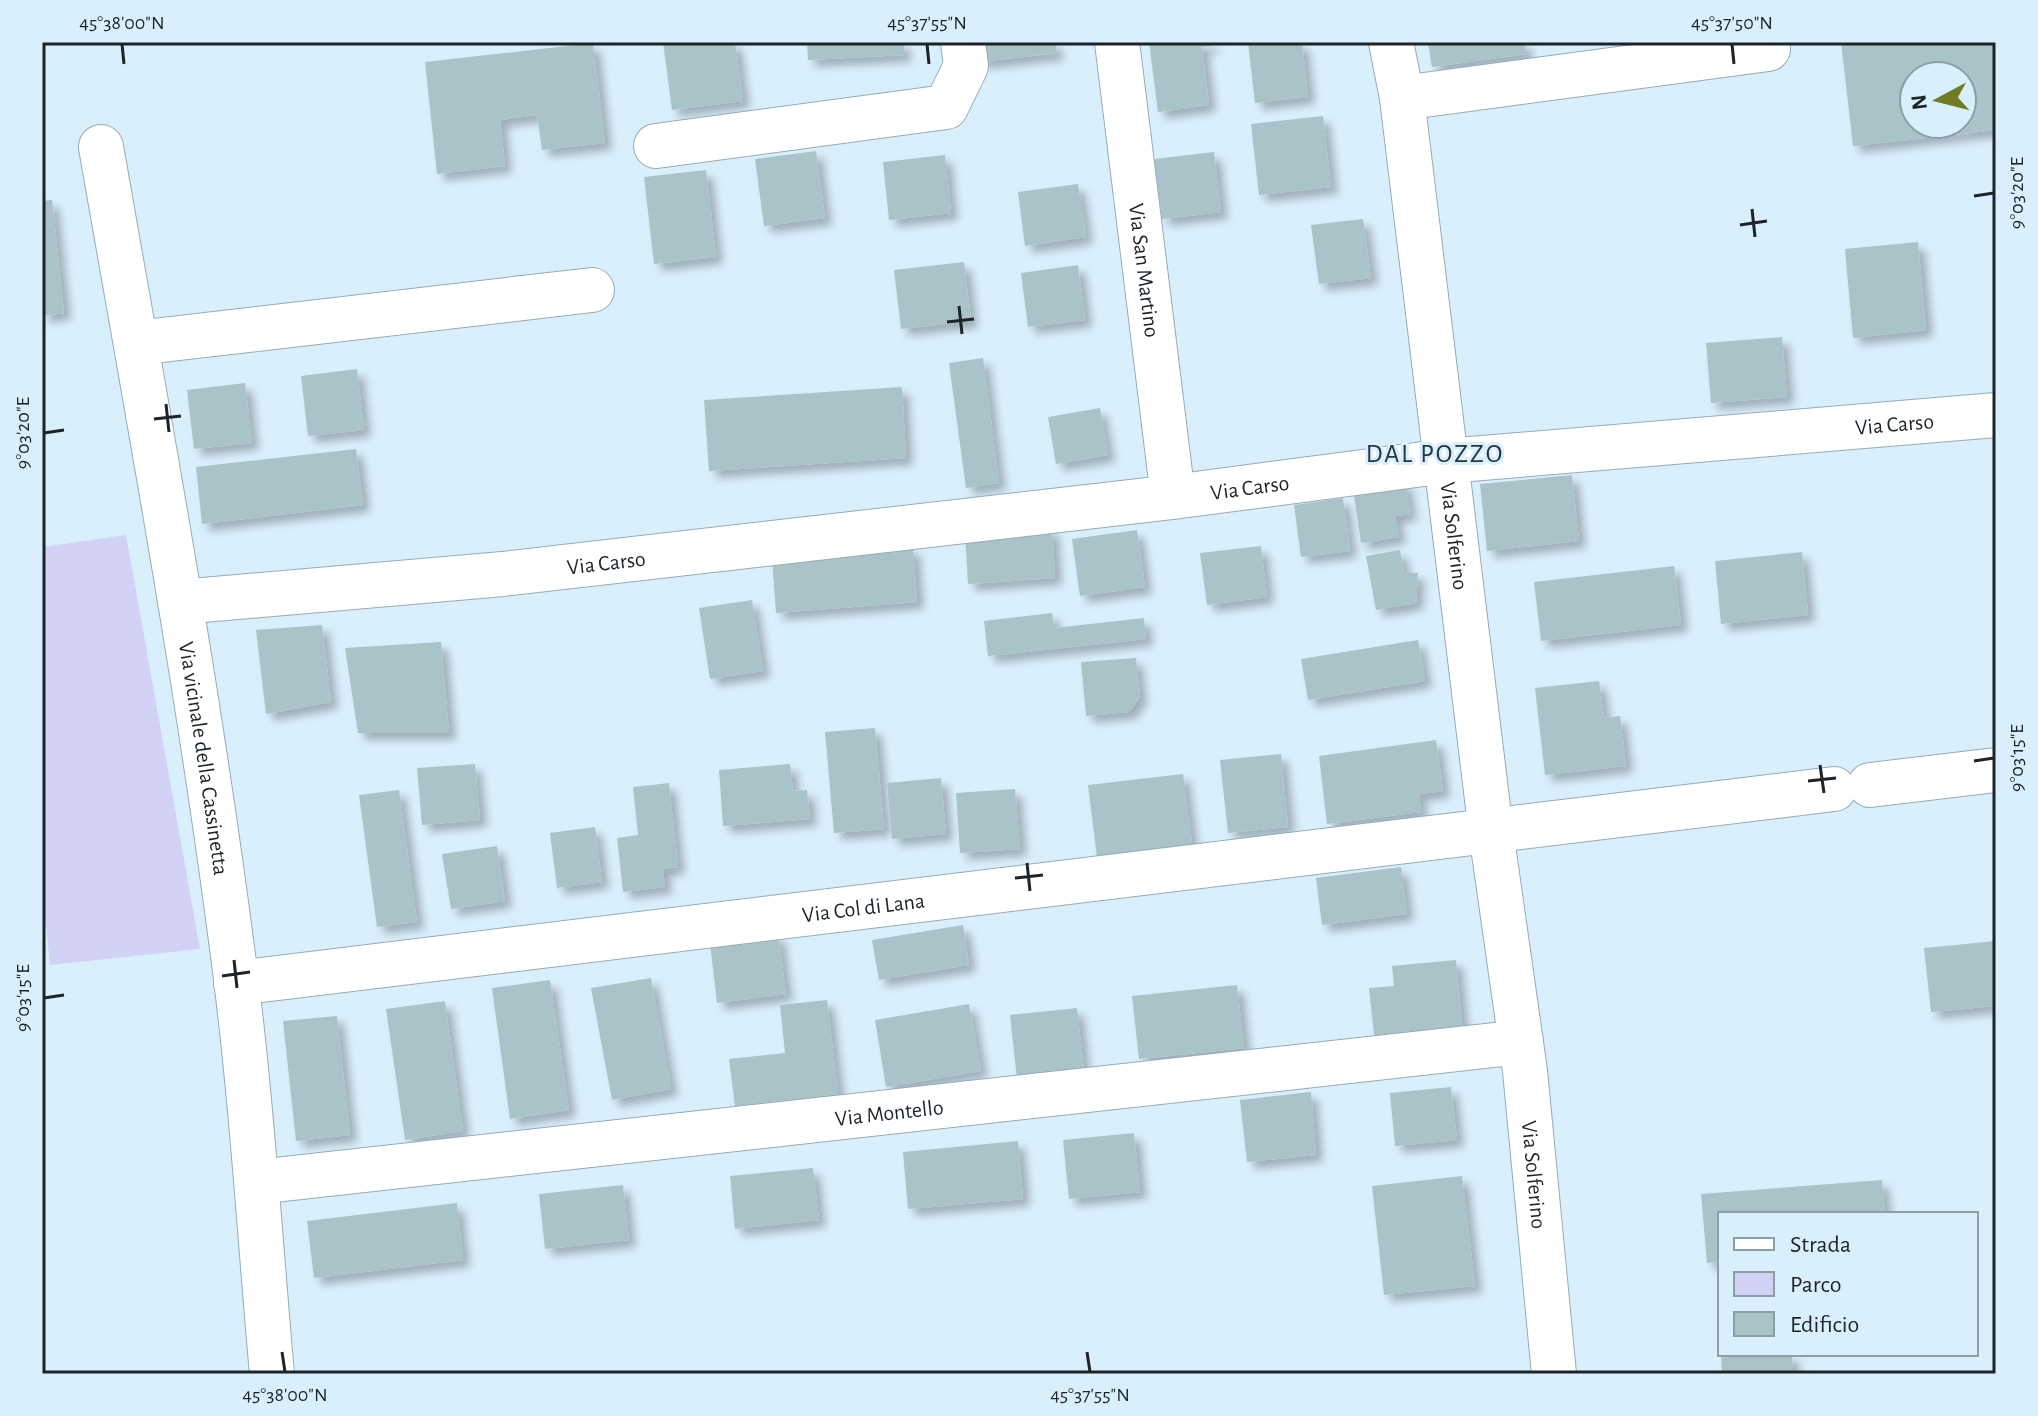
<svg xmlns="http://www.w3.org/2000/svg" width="2038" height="1416" font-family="'Alegreya Sans',sans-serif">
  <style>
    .green { fill: #d1d2f5 }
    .building { fill: #aac3c8; fill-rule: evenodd; filter: url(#shadow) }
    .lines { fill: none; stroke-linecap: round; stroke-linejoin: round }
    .minor-casing { stroke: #97abb7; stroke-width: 46 }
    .minor { stroke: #fff; stroke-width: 44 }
    .ticks { fill: none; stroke: #1d2429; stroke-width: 3 }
    .labels { text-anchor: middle; stroke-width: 6; stroke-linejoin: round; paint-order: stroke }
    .street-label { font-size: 22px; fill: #1d2429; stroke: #daeffc }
    .quarter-label { font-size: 26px; letter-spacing: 2px; fill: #263741; stroke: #daeffc }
    .neatline { fill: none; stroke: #1d2429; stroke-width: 3 }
    .ticks-label { font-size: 20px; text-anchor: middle; fill: #1d2429 }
  </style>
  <defs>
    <filter id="shadow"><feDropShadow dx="7" dy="7" stdDeviation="4" flood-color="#0004"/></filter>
  </defs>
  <rect width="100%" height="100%" fill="#daeffc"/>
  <!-- green -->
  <polygon class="green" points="126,535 200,949 50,965 42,887 42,547"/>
  <!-- building -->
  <g class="building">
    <polygon points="663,42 735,42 743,101 672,110"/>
    <polygon points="807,42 904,42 904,55 808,60"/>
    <polygon points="978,42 1055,42 1057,53 980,62"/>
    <polygon points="1149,42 1212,42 1213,46 1202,47 1209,105 1158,112"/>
    <polygon points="1248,42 1302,42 1308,97 1255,103"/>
    <polygon points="1428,42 1525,42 1526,54 1432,67"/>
    <path d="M1841 42H1996V130L1853 146ZM1914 76H1962V124H1914Z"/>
    <polygon points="593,43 605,143 542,150 537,115 500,120 505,166 437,174 425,62"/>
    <polygon points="1323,116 1331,187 1259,195 1251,124"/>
    <polygon points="816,151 825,218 764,226 755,159"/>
    <polygon points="1214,152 1221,212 1162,219 1154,159"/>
    <polygon points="945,155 951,213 889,220 883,162"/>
    <polygon points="706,170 716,257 654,264 644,177"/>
    <polygon points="1078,184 1086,237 1025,246 1018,192"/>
    <polygon points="52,200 64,313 42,316 42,201"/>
    <polygon points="1363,219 1371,278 1319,284 1311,225"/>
    <polygon points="1918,242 1926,330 1853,338 1845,249"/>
    <polygon points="964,262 971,321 901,329 894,270"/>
    <polygon points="1078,265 1085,320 1028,327 1021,273"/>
    <polygon points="1782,337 1787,397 1711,403 1706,343"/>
    <polygon points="983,358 999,483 966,488 949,363"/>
    <polygon points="357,369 364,430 308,436 301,376"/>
    <polygon points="245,383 252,443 194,449 187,390"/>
    <polygon points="902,387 906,458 709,471 704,400"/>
    <polygon points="1100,408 1108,455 1056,464 1048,417"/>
    <polygon points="356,449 363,505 202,524 196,467"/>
    <polygon points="1572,475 1579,541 1487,551 1480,484"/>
    <polygon points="1405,481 1410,514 1395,516 1399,537 1361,543 1353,489"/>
    <polygon points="1343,498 1350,551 1301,557 1294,505"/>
    <polygon points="1052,528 1055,578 968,584 965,534"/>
    <polygon points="1137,530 1145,587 1080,596 1072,539"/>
    <polygon points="1261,546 1267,597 1207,605 1200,553"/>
    <polygon points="913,547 917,602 776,613 772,558"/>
    <polygon points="1400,550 1404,572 1418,573 1416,603 1376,610 1366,556"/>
    <polygon points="1802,552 1808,615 1721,624 1715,561"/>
    <polygon points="1674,566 1681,625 1541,641 1534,582"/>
    <polygon points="752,600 763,671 710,679 699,608"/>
    <polygon points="1052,613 1054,628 1144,618 1146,639 988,656 984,621"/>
    <polygon points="322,625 331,702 266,714 256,630"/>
    <polygon points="1418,640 1425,681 1308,700 1301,659"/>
    <polygon points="441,642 449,733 358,733 345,648"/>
    <polygon points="1136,658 1140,697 1129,712 1086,716 1081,662"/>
    <polygon points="1599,681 1604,718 1620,716 1626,766 1545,775 1535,688"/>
    <polygon points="875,728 884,829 834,833 825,732"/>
    <polygon points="1436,740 1443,791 1419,794 1421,812 1327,824 1319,756"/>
    <polygon points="1281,754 1288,827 1228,833 1220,760"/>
    <polygon points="475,764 480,820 422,825 417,768"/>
    <polygon points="790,764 793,791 807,790 810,819 723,826 719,770"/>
    <polygon points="1183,774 1192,845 1097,857 1088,785"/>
    <polygon points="941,778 946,834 892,839 887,783"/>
    <polygon points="669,783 678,867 663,869 665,887 623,892 617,838 638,835 633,787"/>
    <polygon points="1015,789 1020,849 960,853 956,793"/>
    <polygon points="399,790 417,922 377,927 359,795"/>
    <polygon points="595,827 602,882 557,888 550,833"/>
    <polygon points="497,846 505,901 451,909 442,854"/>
    <polygon points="1401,867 1407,914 1322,925 1316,878"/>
    <polygon points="963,925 969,965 879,980 872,940"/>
    <polygon points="778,934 786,994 717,1003 710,943"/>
    <polygon points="1996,941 1996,1006 1931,1012 1924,948"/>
    <polygon points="1456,960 1463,1035 1375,1044 1369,988 1394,986 1392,966"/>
    <polygon points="651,978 671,1089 612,1100 591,988"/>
    <polygon points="550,980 569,1110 510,1119 492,988"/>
    <polygon points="1237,985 1244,1048 1139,1059 1132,996"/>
    <polygon points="827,1000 838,1094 735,1106 729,1059 785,1053 780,1005"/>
    <polygon points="445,1001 463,1131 405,1140 386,1009"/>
    <polygon points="969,1004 981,1071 886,1087 875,1020"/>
    <polygon points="1077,1008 1084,1072 1017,1079 1010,1015"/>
    <polygon points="337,1016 350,1135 296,1141 283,1021"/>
    <polygon points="1451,1087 1457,1140 1395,1146 1390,1093"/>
    <polygon points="1311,1092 1316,1155 1247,1162 1240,1100"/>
    <polygon points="1134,1133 1140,1192 1069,1199 1063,1140"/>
    <polygon points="1018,1141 1023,1199 908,1209 903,1152"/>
    <polygon points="813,1168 819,1220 735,1229 730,1176"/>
    <polygon points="1462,1176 1475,1286 1384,1295 1372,1186"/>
    <polygon points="1882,1180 1885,1214 1720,1214 1720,1262 1707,1263 1701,1194"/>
    <polygon points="623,1185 629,1240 545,1249 539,1194"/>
    <polygon points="457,1203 463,1260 314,1278 307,1221"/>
    <polygon points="1721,1354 1792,1354 1793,1374 1722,1374"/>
  </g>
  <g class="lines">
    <defs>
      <g id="minor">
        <path id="s1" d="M1117 42 1173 497"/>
        <path id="s2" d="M1391 42 1402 98 1491 832 1525 1071 1554 1374"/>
        <polyline points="1402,98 1768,49"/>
        <polyline points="656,146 946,107 966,66 963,42"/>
        <path id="s3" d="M101 147C149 421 200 695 235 971 252 1105 260 1240 272 1374"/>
        <polyline points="136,343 592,290"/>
        <path id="s4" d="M180 602 503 574 1173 497 1446 461 1996 415"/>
        <polyline points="1870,785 1996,770"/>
        <path id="s5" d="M236 983 1834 789"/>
        <path id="s6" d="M257 1182 1521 1042"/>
      </g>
    </defs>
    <!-- minor casing -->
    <use href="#minor" class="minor-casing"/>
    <!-- minor -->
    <use href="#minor" class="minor"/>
  </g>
  <!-- ticks -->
  <path class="ticks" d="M122 44 124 64M927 44 929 64M1732 44 1734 64M1974 196 1994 193M1752 209 1755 237M1740 225 1767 221M959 306 962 334M947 322 974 319M166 404 169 432M154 419 181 416M44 433 64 430M1974 761 1994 758M1820 765 1824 793M1808 781 1836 778M1027 863 1030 891M1015 878 1043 875M234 960 237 988M222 976 250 972M44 998 64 995M282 1352 285 1372M1087 1352 1090 1372"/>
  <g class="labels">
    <!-- street labels -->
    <g class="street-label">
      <text dy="8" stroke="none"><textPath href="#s1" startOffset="230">Via San Martino</textPath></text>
      <text dy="8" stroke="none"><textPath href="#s4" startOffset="1724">Via Carso</textPath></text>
      <text dy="8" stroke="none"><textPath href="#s4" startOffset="1076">Via Carso</textPath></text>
      <text dy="8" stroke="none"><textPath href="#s2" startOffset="498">Via Solferino</textPath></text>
      <text dy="8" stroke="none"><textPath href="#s4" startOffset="428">Via Carso</textPath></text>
      <text dy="8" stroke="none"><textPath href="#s3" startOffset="620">Via vicinale della Cassinetta</textPath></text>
      <text dy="8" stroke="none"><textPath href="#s5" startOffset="632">Via Col di Lana</textPath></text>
      <text dy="8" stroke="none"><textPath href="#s6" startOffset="636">Via Montello</textPath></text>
      <text dy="8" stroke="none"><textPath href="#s2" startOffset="1142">Via Solferino</textPath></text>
    </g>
    <!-- quarter labels -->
    <g class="quarter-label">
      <text x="1435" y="462">DAL POZZO</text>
    </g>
  </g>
  <!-- border -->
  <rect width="2038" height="1416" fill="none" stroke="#daeffc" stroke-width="88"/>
  <!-- legend -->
  <rect x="1718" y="1212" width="260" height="144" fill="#daeffc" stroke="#8e9ea8" stroke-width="2"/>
  <rect x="1734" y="1238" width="40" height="12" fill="#ffffff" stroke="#8e9ea8" stroke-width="2"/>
  <text x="1790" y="1252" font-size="24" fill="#1d2429">Strada</text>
  <rect x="1734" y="1272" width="40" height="24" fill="#d1d2f5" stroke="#8e9ea8" stroke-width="2"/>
  <text x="1790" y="1292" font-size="24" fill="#1d2429">Parco</text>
  <rect x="1734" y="1312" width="40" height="24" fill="#aac3c8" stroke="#8e9ea8" stroke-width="2"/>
  <text x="1790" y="1332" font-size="24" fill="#1d2429">Edificio</text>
  <!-- north arrow -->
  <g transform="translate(1938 100) rotate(263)"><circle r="38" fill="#daeffc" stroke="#8e9ea8" stroke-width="2"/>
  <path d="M0-6L14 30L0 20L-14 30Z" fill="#737a24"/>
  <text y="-12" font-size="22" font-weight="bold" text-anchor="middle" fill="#1d2429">N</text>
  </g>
  <rect x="44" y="44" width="1950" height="1328" class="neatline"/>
  <g class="ticks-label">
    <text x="122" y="29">45°38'00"N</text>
    <text x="927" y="29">45°37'55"N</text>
    <text x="1732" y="29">45°37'50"N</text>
    <text transform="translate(2016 193) rotate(-90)" y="7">9°03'20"E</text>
    <text transform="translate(22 433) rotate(-90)" y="7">9°03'20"E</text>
    <text transform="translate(2016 758) rotate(-90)" y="7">9°03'15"E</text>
    <text transform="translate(22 998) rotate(-90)" y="7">9°03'15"E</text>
    <text x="285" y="1401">45°38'00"N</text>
    <text x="1090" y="1401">45°37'55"N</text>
  </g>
</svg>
